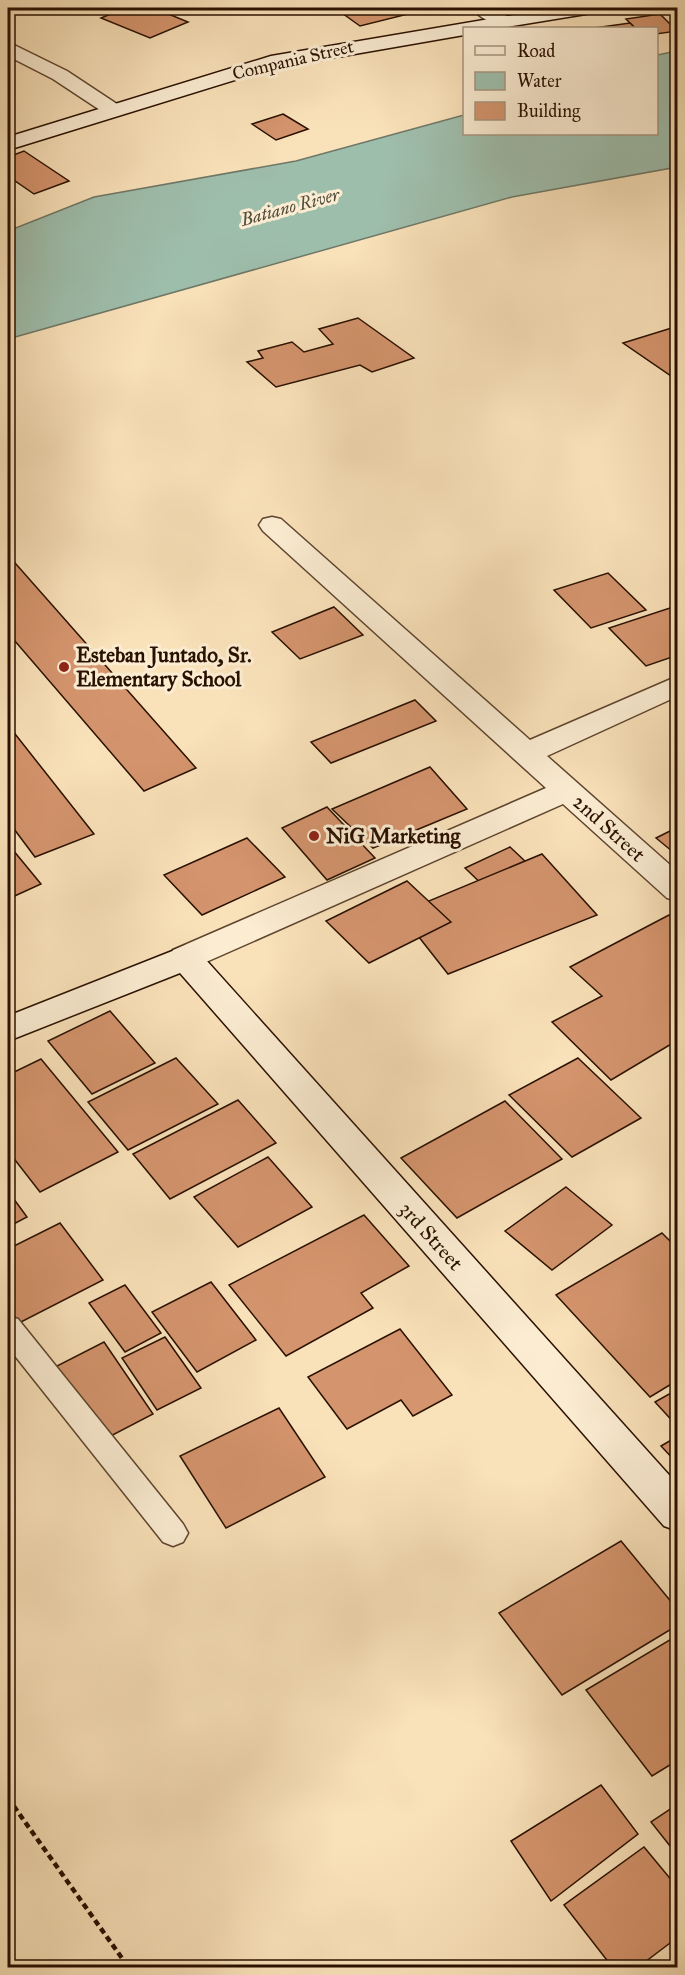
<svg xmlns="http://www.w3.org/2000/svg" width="685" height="1975" font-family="'IM FELL Great Primer',serif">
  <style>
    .water { fill: #9ebeac; stroke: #6f7867; stroke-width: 1.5 }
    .building { fill: #d4946d; stroke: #291000; stroke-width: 1.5 }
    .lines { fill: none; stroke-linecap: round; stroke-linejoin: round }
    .lane-casing { stroke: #5d442e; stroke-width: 3 }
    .street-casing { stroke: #5d442e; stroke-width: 3 }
    .secondary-casing { stroke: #291000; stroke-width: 3 }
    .path { stroke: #291000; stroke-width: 4.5; stroke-dasharray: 6 4; stroke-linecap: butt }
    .lane { fill: #fbecd2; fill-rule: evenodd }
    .street { fill: #fbecd2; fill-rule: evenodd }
    .secondary { fill: #fbecd2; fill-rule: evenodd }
    .poi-dot { fill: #8f2418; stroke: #fbecd2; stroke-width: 2 }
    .labels { text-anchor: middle; stroke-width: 6; stroke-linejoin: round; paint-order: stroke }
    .far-street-label { font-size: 18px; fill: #291000; stroke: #fbecd2 }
    .far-water-label { font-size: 18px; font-style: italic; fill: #524d3c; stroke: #fbecd2 }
    .poi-label { font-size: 21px; font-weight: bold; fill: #291000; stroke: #fbecd2; text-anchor: start }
    .street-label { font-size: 21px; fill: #291000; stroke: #fbecd2 }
  </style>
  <rect width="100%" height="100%" fill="#f9e1b9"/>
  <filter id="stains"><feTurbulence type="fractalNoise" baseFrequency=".00333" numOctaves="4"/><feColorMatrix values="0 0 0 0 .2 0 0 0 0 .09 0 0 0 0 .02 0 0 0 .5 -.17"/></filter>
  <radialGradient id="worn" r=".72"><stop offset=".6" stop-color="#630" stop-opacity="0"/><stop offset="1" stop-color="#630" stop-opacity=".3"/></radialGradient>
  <!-- water -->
  <polygon class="water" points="677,51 677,167 512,197 8,339 8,231 94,197 296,161 464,115 464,134 656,134 657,55"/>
  <!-- building -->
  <g class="building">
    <polygon points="125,8 154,8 188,22 150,38 101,18"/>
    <polygon points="335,8 398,8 408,14 360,26"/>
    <polygon points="660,14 677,31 656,34 656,28 635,28 626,19"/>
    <polygon points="630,23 635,28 594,28"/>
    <polygon points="283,114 308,129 276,140 252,124"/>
    <polygon points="24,151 69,181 34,194 8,176 8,157"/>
    <polygon points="358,318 414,358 372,372 360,365 276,387 247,362 263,358 258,351 292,342 304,352 333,344 319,329"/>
    <polygon points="678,326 677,380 623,343"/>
    <polygon points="8,555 196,768 144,791 8,633"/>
    <polygon points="608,573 646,610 591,628 554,590"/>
    <polygon points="676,606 678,655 646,666 609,628"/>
    <polygon points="334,607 363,635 300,659 272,632"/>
    <polygon points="415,700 436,721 331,763 311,742"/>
    <polygon points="8,725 94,834 35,857 8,821"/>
    <polygon points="430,767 467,809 373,848 332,809"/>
    <polygon points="327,807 375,858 327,880 282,828"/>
    <polygon points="678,827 678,856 656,838"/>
    <polygon points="247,838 285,877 202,915 164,875"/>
    <polygon points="510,847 560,894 515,916 465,868"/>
    <polygon points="13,850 41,884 8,899 8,852"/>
    <polygon points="542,854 597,915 448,974 400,913"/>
    <polygon points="407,881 451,922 369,963 326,921"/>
    <polygon points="669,915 678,923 678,1040 611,1080 552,1022 602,996 570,967"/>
    <polygon points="110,1011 155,1063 92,1094 48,1041"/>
    <polygon points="176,1058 218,1104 128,1150 88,1102"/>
    <polygon points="578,1058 641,1118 572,1157 509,1095"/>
    <polygon points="41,1059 118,1152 40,1192 8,1151 8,1075"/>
    <polygon points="238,1100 276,1143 170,1199 133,1154"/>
    <polygon points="505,1101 562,1159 457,1218 401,1158"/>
    <polygon points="268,1157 312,1207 238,1247 194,1197"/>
    <polygon points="566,1187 612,1225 552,1270 505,1231"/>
    <polygon points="8,1191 27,1217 8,1227"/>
    <polygon points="364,1215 409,1266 361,1293 373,1308 286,1356 229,1285"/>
    <polygon points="60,1223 103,1280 19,1323 8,1307 8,1249"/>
    <polygon points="662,1233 678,1249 678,1380 650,1397 556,1295"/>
    <polygon points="211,1282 256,1340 197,1372 152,1312"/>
    <polygon points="125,1285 161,1333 125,1352 89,1303"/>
    <polygon points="400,1329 452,1395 413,1416 401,1400 347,1429 308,1377"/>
    <polygon points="165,1337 201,1388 157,1410 122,1358"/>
    <polygon points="104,1342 153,1414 103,1440 55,1367"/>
    <polygon points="678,1389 678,1427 655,1402"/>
    <polygon points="279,1408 325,1477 226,1528 180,1456"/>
    <polygon points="678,1436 678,1464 661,1446"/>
    <polygon points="621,1541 678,1610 678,1625 562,1695 499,1613"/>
    <polygon points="678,1635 678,1760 652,1776 586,1690"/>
    <polygon points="601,1785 638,1834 551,1901 511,1841"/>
    <polygon points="678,1804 678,1856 651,1822"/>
    <polygon points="644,1847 678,1888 678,1937 637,1968 613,1968 564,1905"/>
  </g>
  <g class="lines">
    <defs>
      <polygon id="lane" points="8,1316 18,1319 183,1524 188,1533 183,1542 173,1546 163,1542 8,1347"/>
      <g id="street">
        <path d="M473 8H495L514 21 511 25C499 28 478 18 473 8Z"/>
        <polygon points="8,42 67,71 120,106 123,110 120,114 113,116 106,114 53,79 8,56"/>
        <polygon points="272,517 281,519 530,740 678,676 678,696 547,756 678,872 678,901 667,898 563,804 197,966 185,970 173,966 169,958 173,950 546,788 263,531 259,525 263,519"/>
      </g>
      <g id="secondary">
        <polygon points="555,8 596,8 593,12 586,14 501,28 464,28 464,35 274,68 8,150 8,137 271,56"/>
        <polygon points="185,946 197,950 678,1485 678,1531 664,1526 180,973 8,1041 8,1016"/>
      </g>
    </defs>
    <!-- lane casing -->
    <use href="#lane" class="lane-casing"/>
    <!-- street casing -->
    <use href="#street" class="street-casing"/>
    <!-- secondary casing -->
    <use href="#secondary" class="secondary-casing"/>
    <!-- path -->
    <polyline class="path" points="8,1798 129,1968"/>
    <!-- lane -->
    <use href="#lane" class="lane"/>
    <!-- street -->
    <use href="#street" class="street"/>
    <!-- secondary -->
    <use href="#secondary" class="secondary"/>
  </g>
  <!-- markers -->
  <g class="poi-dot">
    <circle cx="64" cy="667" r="6"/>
    <circle cx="314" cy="836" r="6"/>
  </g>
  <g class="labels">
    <!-- far-street labels -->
    <g class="far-street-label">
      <text transform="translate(293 60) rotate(-13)" y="6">Compania Street</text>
    </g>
    <!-- far-water labels -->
    <g class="far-water-label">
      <text transform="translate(290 207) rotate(-15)" y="6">Batiano River</text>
    </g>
    <!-- poi labels -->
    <g class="poi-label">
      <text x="76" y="662">Esteban Juntado, Sr.<tspan x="76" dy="24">Elementary School</tspan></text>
      <text x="326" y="843">NiG Marketing</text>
    </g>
    <!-- street labels -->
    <g class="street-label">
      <text transform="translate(609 828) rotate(42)" y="7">2nd Street</text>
      <text transform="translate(431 1236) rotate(48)" y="7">3rd Street</text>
    </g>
  </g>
  <!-- margin -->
  <rect width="685" height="1975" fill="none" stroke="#f9e1b9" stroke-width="30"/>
  <rect x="9" y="9" width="667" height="1957" fill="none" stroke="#291000" stroke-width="3"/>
  <rect x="15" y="15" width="655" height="1945" fill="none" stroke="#291000" stroke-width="1.5"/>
  <!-- legend -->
  <rect x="463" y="27" width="195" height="108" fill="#fbecd2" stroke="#a7947e" stroke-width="1.5"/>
  <rect x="475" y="46" width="30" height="9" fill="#fbecd2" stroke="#a7947e" stroke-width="1.5"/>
  <text x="517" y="57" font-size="18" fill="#291000">Road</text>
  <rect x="475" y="72" width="30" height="18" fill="#9ebeac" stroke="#a7947e" stroke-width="1.5"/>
  <text x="517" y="87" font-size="18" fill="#291000">Water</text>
  <rect x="475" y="102" width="30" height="18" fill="#d4946d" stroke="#a7947e" stroke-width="1.5"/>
  <text x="517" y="117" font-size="18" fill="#291000">Building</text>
  <rect width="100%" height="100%" filter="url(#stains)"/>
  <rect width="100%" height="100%" fill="url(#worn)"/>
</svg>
